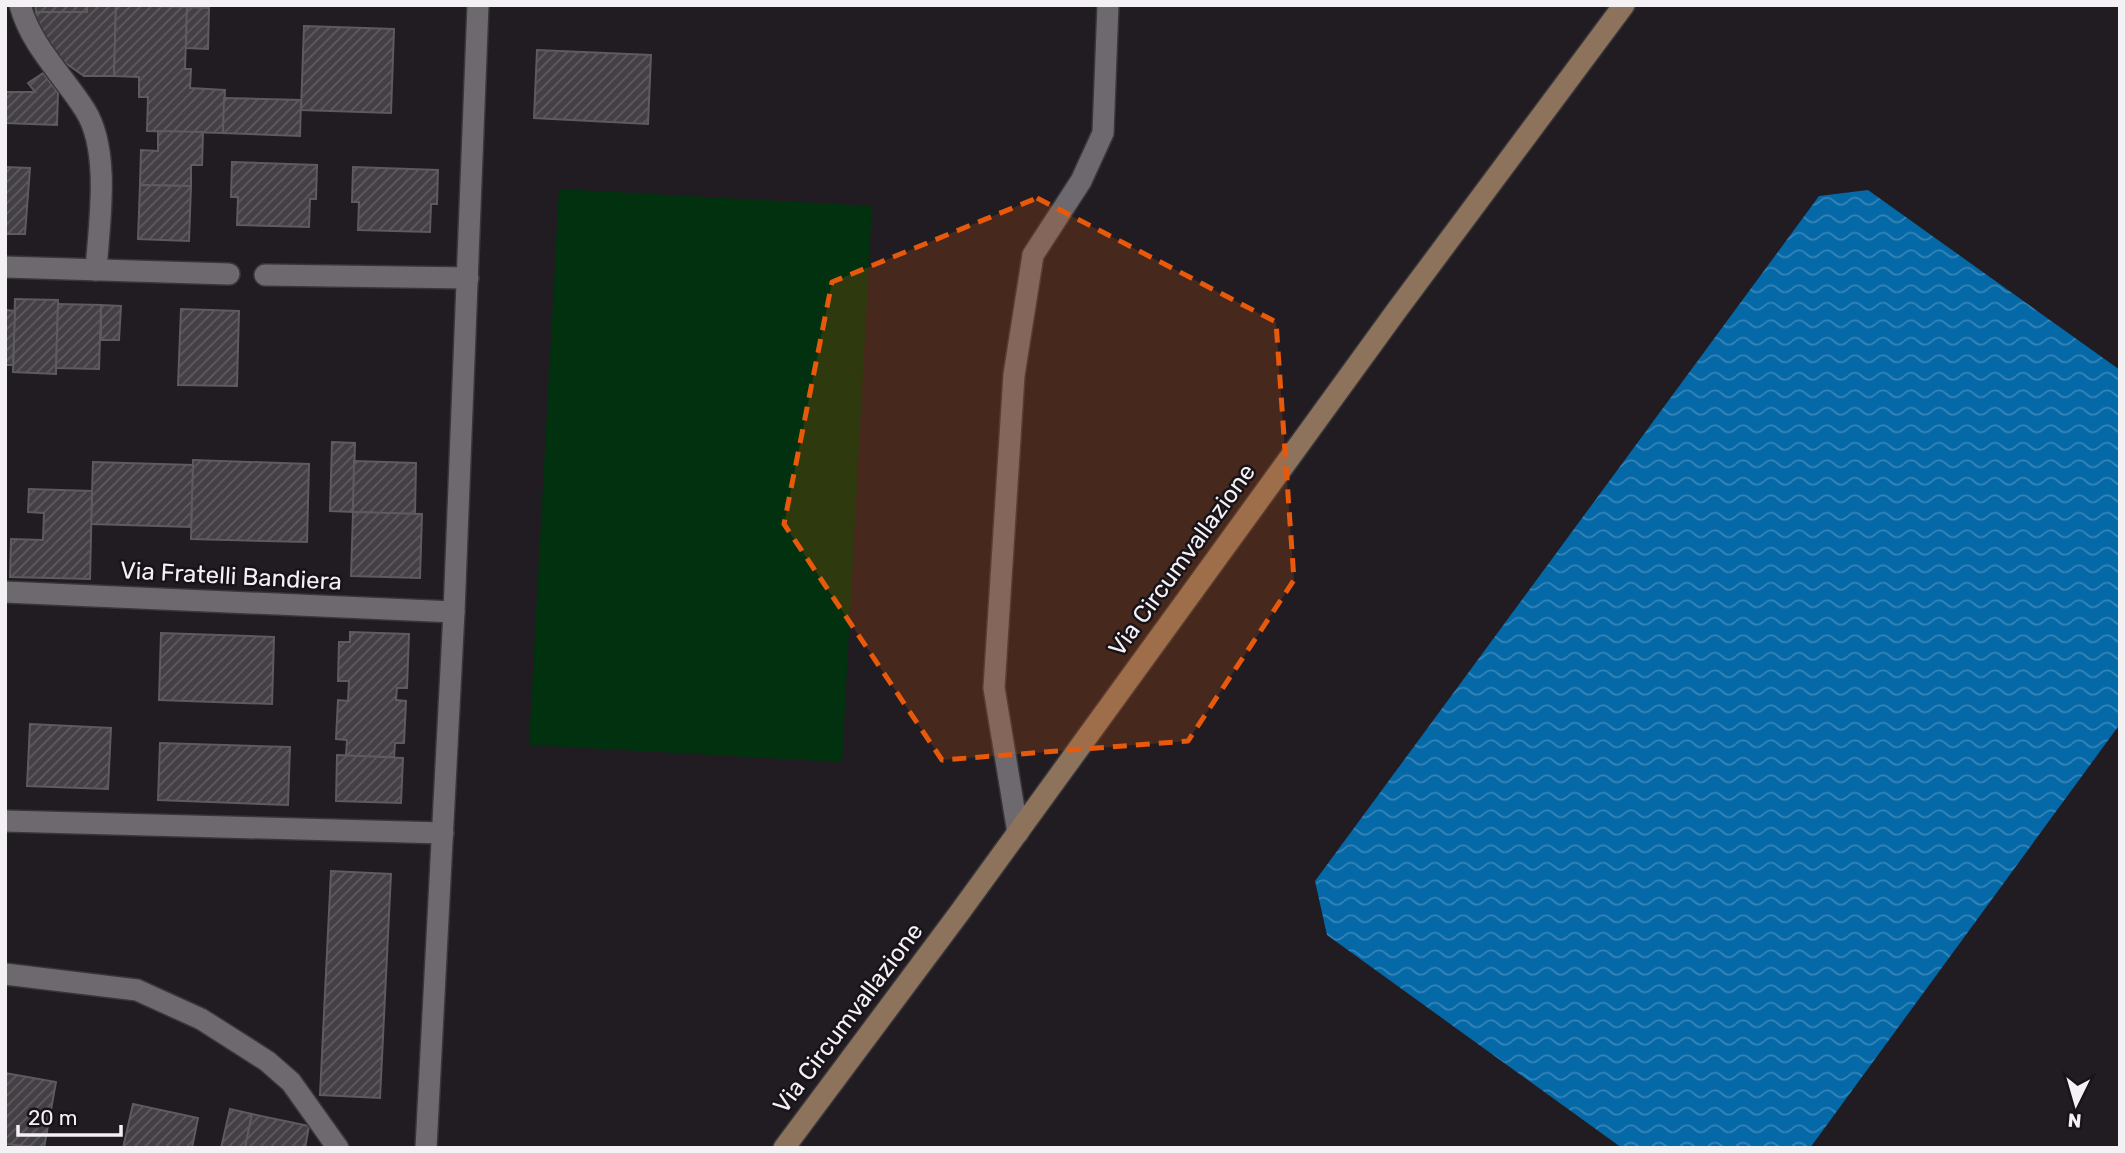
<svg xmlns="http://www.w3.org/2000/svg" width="2125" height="1153" font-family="Rubik,sans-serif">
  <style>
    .grass { fill: #02310f }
    .water { fill: url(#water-waves) }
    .building { fill: url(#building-hatch); stroke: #5f5a60; stroke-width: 2 }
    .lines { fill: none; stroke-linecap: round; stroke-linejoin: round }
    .street-casing { stroke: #39363a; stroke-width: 24 }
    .secondary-casing { stroke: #39363a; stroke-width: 24 }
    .street { stroke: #6d696f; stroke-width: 21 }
    .secondary { stroke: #8d735c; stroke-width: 21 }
    .marked { fill: #e8590c; fill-opacity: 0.2; stroke: #e8590c; stroke-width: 5; stroke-dasharray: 14 9; stroke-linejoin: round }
    .labels { text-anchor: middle; stroke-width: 5; stroke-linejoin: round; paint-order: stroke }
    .street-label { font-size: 24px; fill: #f4f1f5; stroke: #171319 }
  </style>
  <defs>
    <pattern id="water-waves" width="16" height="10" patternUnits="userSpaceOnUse" patternTransform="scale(1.75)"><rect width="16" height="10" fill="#0568a7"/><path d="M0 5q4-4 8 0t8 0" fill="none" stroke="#3685b8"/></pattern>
    <pattern id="building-hatch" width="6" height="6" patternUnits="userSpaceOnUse" patternTransform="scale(1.75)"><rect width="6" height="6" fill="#433f45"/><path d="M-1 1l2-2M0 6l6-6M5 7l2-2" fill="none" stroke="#5f5b60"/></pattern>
  </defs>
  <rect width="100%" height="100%" fill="#201c22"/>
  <!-- grass -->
  <polygon class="grass" points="559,189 872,206 842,762 529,745"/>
  <!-- water -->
  <polygon class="water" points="1868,190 2120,370 2120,724 1810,1148 1622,1148 1327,935 1315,881 1819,196"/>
  <!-- building -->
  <g class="building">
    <polygon points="35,5 87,5 87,12 36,12"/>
    <polygon points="87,5 116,5 114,76 84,76 64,62 36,27 36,12 87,12"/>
    <polygon points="116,5 187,7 185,69 191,69 190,88 225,90 223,133 147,131 148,97 139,97 139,77 114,76"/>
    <polygon points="187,7 209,8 208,49 186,48"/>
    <polygon points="304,26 394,29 391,113 301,110"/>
    <polygon points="537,50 651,55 648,124 534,118"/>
    <polygon points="43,73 58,93 57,125 5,123 5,92 35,92 28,83"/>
    <polygon points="224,98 301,100 300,136 223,133"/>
    <polygon points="158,131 203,132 202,165 191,165 191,186 140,185 141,150 158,151"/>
    <polygon points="232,162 317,165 316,199 310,199 309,227 237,225 238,197 231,197"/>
    <polygon points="5,167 30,168 25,234 5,234"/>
    <polygon points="353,167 438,170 437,204 431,204 430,232 358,230 359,202 352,202"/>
    <polygon points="140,185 191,186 189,241 138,239"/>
    <polygon points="15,299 58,300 56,374 13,372"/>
    <polygon points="58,304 101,305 99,369 56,368"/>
    <polygon points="101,305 121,306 119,340 101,340"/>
    <polygon points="181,309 239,311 237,386 178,385"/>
    <polygon points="5,310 15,311 13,365 5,365"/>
    <polygon points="332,442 355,443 353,512 330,511"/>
    <polygon points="193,460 309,464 307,542 191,539"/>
    <polygon points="354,461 416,463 415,514 353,512"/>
    <polygon points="93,462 193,465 191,527 91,524"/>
    <polygon points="29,489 92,491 90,579 10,577 11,539 43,540 44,513 28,512"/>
    <polygon points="353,512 422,514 420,578 351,576"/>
    <polygon points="350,632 409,634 407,688 397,688 396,700 406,701 404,743 395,743 394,757 346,756 347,740 336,739 338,700 348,701 349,681 338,681 339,642 350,642"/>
    <polygon points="161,633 274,637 272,704 159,700"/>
    <polygon points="30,724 111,728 108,789 27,786"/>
    <polygon points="160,743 290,747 288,805 158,800"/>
    <polygon points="337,755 403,758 401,803 336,801"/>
    <polygon points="331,871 391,874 380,1098 320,1095"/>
    <polygon points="5,1073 56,1082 44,1148 5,1144"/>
    <polygon points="133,1104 198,1118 192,1148 123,1148"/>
    <polygon points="230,1109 252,1114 245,1148 221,1148"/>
    <polygon points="252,1114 309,1126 305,1148 245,1148"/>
  </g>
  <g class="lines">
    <defs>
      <g id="street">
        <path d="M20 5C31 46 63 75 85 110 111 151 99 224 96 270"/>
        <polyline points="5,267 229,274"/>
        <polyline points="265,275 468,278"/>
        <polyline points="5,592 454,612"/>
        <polyline points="5,821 443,833"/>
        <polyline points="1018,833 994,688 1014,375 1033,255 1081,181 1103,133 1108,5"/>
        <polyline points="5,974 137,990 201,1019 267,1061 291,1082 338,1148"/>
        <polyline points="426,1148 454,612 478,5"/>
      </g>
      <polyline id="secondary" points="784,1148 960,912 1397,310 1624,5"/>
    </defs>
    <!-- street casing -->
    <use href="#street" class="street-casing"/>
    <!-- secondary casing -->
    <use href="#secondary" class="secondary-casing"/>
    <!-- street -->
    <use href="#street" class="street"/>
    <!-- secondary -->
    <use href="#secondary" class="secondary"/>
  </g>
  <!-- marked area -->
  <path class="marked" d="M1037 198 1276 322 1294 580 1188 741 942 760 784 524 832 282Z"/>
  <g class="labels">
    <!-- street labels -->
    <g class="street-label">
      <text transform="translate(1182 560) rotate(-54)" y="8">Via Circumvallazione</text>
      <text transform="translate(231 576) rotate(3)" y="8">Via Fratelli Bandiera</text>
      <text transform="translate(848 1018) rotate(-53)" y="8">Via Circumvallazione</text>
    </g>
  </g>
  <!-- border -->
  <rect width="2125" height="1153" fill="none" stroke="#f4f1f5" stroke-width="14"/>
  <!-- north arrow -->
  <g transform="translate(2076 1104) rotate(185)" stroke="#171319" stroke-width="5" paint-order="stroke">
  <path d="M0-5L12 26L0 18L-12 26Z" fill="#f4f1f5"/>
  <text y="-10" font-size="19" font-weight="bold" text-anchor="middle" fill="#f4f1f5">N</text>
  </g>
  <!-- scale -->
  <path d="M18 1125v10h103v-10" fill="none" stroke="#f4f1f5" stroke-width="3.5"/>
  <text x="28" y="1125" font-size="21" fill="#f4f1f5" stroke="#171319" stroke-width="5" paint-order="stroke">20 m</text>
</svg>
